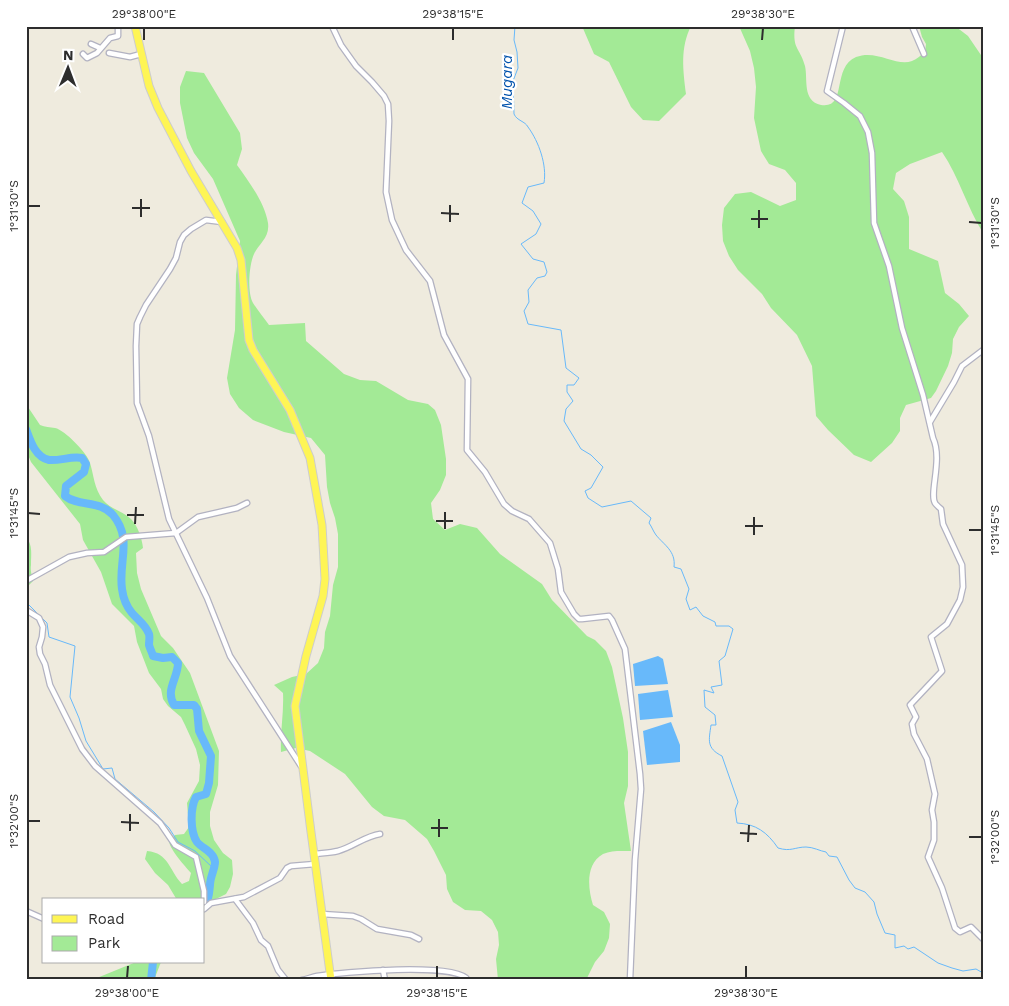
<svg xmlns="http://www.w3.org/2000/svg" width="1009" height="1006" font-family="'Work Sans',sans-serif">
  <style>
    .green { fill: #a3ea96 }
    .water { fill: #68b9fa }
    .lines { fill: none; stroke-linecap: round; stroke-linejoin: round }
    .stream { stroke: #68b9fa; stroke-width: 1 }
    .river { stroke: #68b9fa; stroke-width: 8 }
    .street-casing { stroke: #b2b2c1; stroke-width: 7 }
    .primary-casing { stroke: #cdcdcd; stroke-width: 9 }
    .street { stroke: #fff; stroke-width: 4.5 }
    .primary { stroke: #fef555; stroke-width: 7 }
    .ticks { fill: none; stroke: #2d2d2d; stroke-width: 2 }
    .labels { text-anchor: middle; stroke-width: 4.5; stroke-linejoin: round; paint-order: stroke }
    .water-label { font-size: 15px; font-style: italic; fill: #0152ac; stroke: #fff }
    .neatline { fill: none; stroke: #2d2d2d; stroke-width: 2 }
    .ticks-label { font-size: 12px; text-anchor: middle; fill: #2d2d2d }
  </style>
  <rect width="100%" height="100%" fill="#efebde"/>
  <!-- green -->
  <g class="green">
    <path d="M582 26H691C680 48 683 70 686 94L659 121 643 120 631 107 609 62 594 54Z"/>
    <path d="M739 26H795C792 50 800 47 805 66 808 79 802 101 821 105 848 109 831 68 856 57 877 49 896 67 912 61 917 59 921 55 925 52L926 44 922 37 919 26H955L968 36 983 58V233C967 207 959 177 942 152L910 164 896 173 893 189 904 201 909 217V249L938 261 945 293 959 304 969 316 959 327 953 339 952 353 948 366 936 391 931 398 906 405 900 418V431L892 443 871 462 854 455 828 430 816 416 812 366 797 335 771 308 762 294 738 270 729 256 723 241 722 225 724 208 735 194 751 192 780 206 796 200V183L785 170 769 164 761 151 754 118 756 87 754 68 750 51Z"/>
    <path d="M186 71 204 73 240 133 242 149 237 165C249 182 265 203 268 223 270 238 259 243 254 254 249 265 247 292 253 303 258 311 264 318 269 325L305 323 306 341 344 374 360 380 376 381 408 400 428 404 435 410 441 425 446 459V475L440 490 431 503 433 519 445 530 460 524 477 528 500 554 542 584 552 600 587 636 595 640 606 651 612 667 623 718 628 752V786L624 803 631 851C622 851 612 850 603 854 585 864 588 889 593 905L604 912 610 924 609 938 604 951 595 962 586 980H498L496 959 499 945 498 932 492 920 481 911 465 910 453 902 447 889 446 875 434 851 427 839 405 820 384 816 372 807 345 774 310 751 296 748 281 752C280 732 284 713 283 693L274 685 292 677 306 674 318 663 324 648 325 632 330 616 333 585 338 567V534L335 518 330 503 327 487 325 455 311 438 284 432 253 420 239 408 230 394 227 378 235 330 236 275 240 241 213 179 194 153 187 138 180 103V87Z"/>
    <path d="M26 404 40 425C45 427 50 427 55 428 65 430 88 454 90 463 94 476 94 488 103 500 110 509 123 511 131 519 138 526 142 539 143 548L136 553 137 573 141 589 161 636 173 648 190 673 219 751 218 785 210 812V826L214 840 223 853 232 860 233 874 230 887 226 894 216 899 204 911V900H177L168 885 155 873 145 859 147 851C169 853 169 870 182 884L189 881 191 873C185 866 170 850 169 841L175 835 184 834 189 827 187 803 199 781 200 765 196 749 185 725 181 717 168 706 163 699 161 689 149 673 137 642 134 626 112 604 101 572 83 540 80 524 31 462 26 450Z"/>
    <path d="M26 536C33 546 31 554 31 565 30 570 32 576 33 581L26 588Z"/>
    <polygon points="136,962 161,962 154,980 92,980"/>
  </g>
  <!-- water -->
  <g class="water">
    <polygon points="658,656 663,659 668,684 635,686 633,664"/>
    <polygon points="668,690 673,717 640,720 638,694"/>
    <polygon points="671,722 680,745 680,762 647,765 643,731"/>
  </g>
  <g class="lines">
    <!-- stream -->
    <g class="stream">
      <path d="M515 26 514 40 517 52 518 68 513 81 514 114C517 121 525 121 528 127 539 142 547 165 544 183L528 187 522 203 533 211 541 224 536 234 521 244 533 259 544 262 547 272 545 276 537 278 528 290 529 302 524 311 528 324 561 330 566 368 579 378 574 385H567V392L573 401 566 409 564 421 581 449 591 455 603 467 591 488 585 491 588 498 602 507 631 501 651 518 649 523C652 527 653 531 656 535 664 545 676 551 674 567L681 569 689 589 686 599 690 610 696 607 703 616 715 622 716 626H729L733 629 725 656 719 661 722 685 711 687 714 693 704 690 705 707 715 715 716 725H711C709 740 706 748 722 756L738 802 735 810 737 823C756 824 767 832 778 848 791 852 795 847 806 847 813 847 820 851 826 852L829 856 837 857 849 880 855 888 865 892 874 902 877 914 885 933 895 935V948L904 946 908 949 914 947 938 963 952 968 963 971 976 969 983 973"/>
      <polyline points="26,602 47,623 49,637 75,646 70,697 79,718 86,741 103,769 112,768 115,779 154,812 169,828 178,842 195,851 213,868"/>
    </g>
    <!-- river -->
    <g class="river">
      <path d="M26 429C30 440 35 457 49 460 60 461 71 456 82 458L86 464 84 472 66 486 65 496C79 507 100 500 113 515 133 539 118 562 122 589 123 597 127 607 132 613 138 620 146 625 149 634 150 637 149 641 149 645 150 649 152 652 153 656L163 658 172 657 178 663C178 678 165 690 174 705H194L197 709 199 731 211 756 209 783 206 794 196 797C190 808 190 832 197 842 203 849 214 852 215 862 215 869 210 877 210 885 209 893 209 900 204 906"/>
      <polyline points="151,980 153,962"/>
    </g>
    <defs>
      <g id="street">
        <polyline points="332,26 341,45 356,66 372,82 384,96 388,104 389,121 386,192 392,220 406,250 430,281 444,335 468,379 467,450 485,472 504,504 512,511 529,519 550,543 558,569 561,592 574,614 579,619 582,619 609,616 612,620 625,649 640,774 641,789 635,860 630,980"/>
        <path d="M843 26 827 91 844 103 860 116 868 132 872 153 874 223 889 266 902 328 923 395 933 438C943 459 929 493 935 503 936 505 940 508 941 509L943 524 962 565 963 587 960 600 947 624 931 637 942 671 910 705 916 717 912 724 914 734 927 759 935 794 932 810 934 822V840L928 857 942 888 955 928 960 932 971 927 983 939"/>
        <polyline points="912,26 924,54"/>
        <polyline points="91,44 100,48"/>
        <polyline points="109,53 130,57 141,54"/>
        <polyline points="83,54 87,58 97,53 110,38 118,36 118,26"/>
        <polyline points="222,222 206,220 191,229 184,235 180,242 176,258 170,269 146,305 140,317 137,324 136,346 137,403 149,436 169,519 207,598 230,656 301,766"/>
        <polyline points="930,422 954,382 962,366 983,350"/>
        <polyline points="26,581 69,557 87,553 104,552 126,537 176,533 198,517 237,508 247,503"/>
        <polyline points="26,610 39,618 43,627 42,637 39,647 40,654 45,664 50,685 82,749 95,766 160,823 175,845 196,857 204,891 204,902"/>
        <path d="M314 854C322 853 330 853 338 851 353 847 365 836 380 834"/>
        <polyline points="235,899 253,923 261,940 268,946 278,970 286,980"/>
        <polyline points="204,909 211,903 244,897 280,878 287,868 291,866 315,864"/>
        <polyline points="26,911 44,919"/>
        <polyline points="322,914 353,916 361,919 377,929 411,935 419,939"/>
        <polyline points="383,970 385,980"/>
        <path d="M302 980C307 979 312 977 317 976 340 972 457 962 468 980"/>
      </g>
      <polyline id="primary" points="135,26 149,86 158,108 191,171 237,248 241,260 249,340 253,350 290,410 310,458 322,525 325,579 323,596 306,656 295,706 311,832 331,980"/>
    </defs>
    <!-- street casing -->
    <use href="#street" class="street-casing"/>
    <!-- primary casing -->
    <use href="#primary" class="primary-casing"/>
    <!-- street -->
    <use href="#street" class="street"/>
    <!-- primary -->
    <use href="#primary" class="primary"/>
  </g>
  <!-- ticks -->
  <path class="ticks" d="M144 40V28M453 40V28M762 40 763 28M28 206H40M132 208H150M441 213 459 214M141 217V199M751 219H768M450 222V205M969 222 982 223M759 228V210M28 513 40 514M127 515H144M436 521H453M135 524 136 507M745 526H763M445 529V512M969 530H982M754 535V517M28 821H40M121 822 139 823M431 828H448M130 831V814M740 833 757 834M439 837V819M969 837H982M748 842 749 825M127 978 128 966M437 978V966M746 978V966"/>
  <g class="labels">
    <!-- water labels -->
    <g class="water-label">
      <text transform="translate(507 82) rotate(-90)" y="5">Mugara</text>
    </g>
  </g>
  <!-- border -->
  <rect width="1009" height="1006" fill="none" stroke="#ffffff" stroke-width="55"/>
  <!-- legend -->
  <rect x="42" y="898" width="162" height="65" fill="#ffffff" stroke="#ababab"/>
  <rect x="52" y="915" width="25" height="8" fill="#fef555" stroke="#ababab"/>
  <text x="88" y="924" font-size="15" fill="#2d2d2d">Road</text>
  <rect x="52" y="936" width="25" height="15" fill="#a3ea96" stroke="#ababab"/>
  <text x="88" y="948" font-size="15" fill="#2d2d2d">Park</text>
  <!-- north arrow -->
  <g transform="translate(68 68) rotate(1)" stroke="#ffffff" stroke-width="4" paint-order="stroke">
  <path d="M0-4L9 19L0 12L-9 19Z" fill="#2d2d2d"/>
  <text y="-8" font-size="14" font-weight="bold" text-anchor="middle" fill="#2d2d2d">N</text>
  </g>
  <rect x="28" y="28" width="954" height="950" class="neatline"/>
  <g class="ticks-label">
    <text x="144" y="18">29°38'00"E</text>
    <text x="453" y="18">29°38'15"E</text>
    <text x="763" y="18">29°38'30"E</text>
    <text transform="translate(14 206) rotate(-90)" y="4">1°31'30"S</text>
    <text transform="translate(995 223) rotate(-90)" y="4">1°31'30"S</text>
    <text transform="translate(14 513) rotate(-90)" y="4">1°31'45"S</text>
    <text transform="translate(995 530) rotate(-90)" y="4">1°31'45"S</text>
    <text transform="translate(14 821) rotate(-90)" y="4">1°32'00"S</text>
    <text transform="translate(995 837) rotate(-90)" y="4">1°32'00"S</text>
    <text x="127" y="997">29°38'00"E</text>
    <text x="437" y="997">29°38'15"E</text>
    <text x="746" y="997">29°38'30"E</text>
  </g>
</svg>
